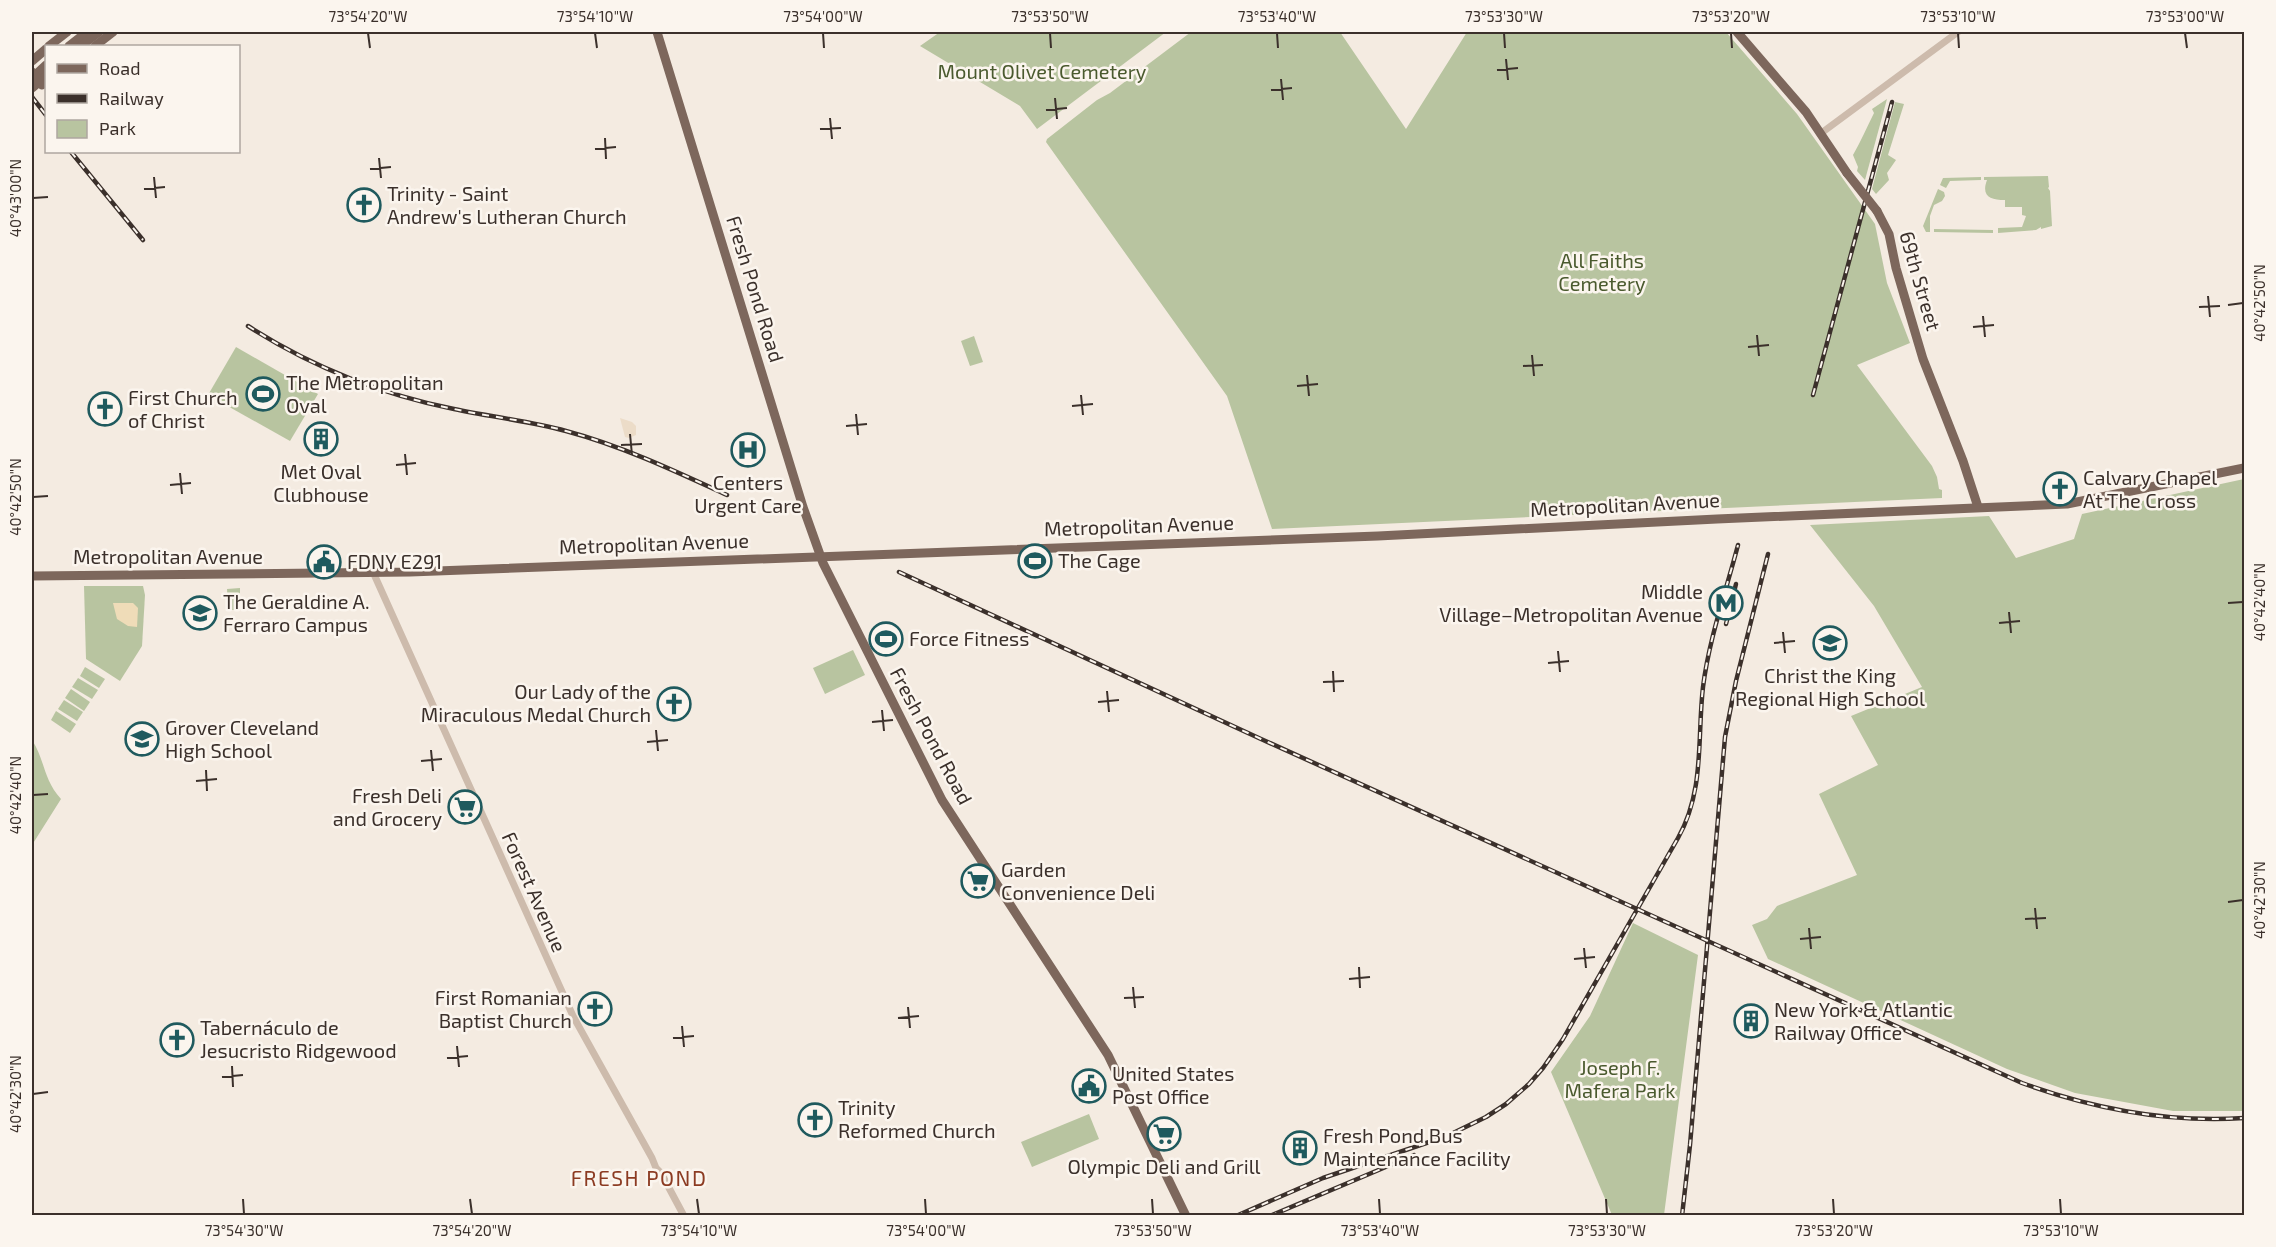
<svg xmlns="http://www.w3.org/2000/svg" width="2276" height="1247" font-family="'Exo 2',sans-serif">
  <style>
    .green { fill: #b8c4a0 }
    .sand { fill: #efdcb8 }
    .plaza { fill: #ecdcc8 }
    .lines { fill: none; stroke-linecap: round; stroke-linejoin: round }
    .minor { stroke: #cdbbac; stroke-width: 7 }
    .major { stroke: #7d675c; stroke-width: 9 }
    .rail-casing { stroke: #3b302b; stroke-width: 4.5 }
    .rail { stroke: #fbf5ee; stroke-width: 2; stroke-dasharray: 7; stroke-linecap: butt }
    .major-bridge { stroke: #7d675c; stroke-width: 9 }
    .ticks { fill: none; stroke: #3b302b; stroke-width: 2 }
    .labels { text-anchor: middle; stroke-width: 5; stroke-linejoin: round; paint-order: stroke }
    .park-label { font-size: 20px; fill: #4a5a2e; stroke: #fbf5ee }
    .poi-label { font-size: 20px; fill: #3b302b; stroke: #fbf5ee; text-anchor: start }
    .street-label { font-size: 20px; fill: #3b302b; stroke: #fbf5ee }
    .neighbourhood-label { font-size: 21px; letter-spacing: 1.5px; fill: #8c3b22; stroke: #fbf5ee }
    .neatline { fill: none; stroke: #3b302b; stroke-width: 2 }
    .ticks-label { font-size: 15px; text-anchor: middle; fill: #3b302b }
  </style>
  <rect width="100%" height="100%" fill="#f4ebe1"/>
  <!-- green -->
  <g class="green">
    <polygon points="940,32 1166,32 1037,129 1020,106 920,46"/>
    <polygon points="1191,32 1340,32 1406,129 1467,32 1726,32 1797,114 1875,224 1887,283 1910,343 1857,365 1932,466 1937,477 1939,489 1942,490 1942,498 1272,529 1227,396 1046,142 1047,139 1097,100 1110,93"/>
    <path d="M1887 99 1865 180 1857 171 1858 167 1853 155C1861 141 1867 127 1874 113L1872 109Z"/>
    <polygon points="1895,102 1904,104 1888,155 1896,160 1887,173 1889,180 1876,194 1872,189"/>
    <path d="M2048 176 2049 187 2048 188 2050 191 2052 226 2041 229V227L2036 230 1998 233V228L2022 227 2026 216 2022 215V207H2005V200C1990 200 1981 196 1987 180H1984V177Z"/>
    <polygon points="1981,177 1981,180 1950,181 1946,188 1940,185 1943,178"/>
    <polygon points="1938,189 1944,192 1945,196 1942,201 1934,205 1930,216 1930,232 1926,232 1923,226"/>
    <polygon points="1934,229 1993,230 1993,233 1934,232"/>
    <polygon points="974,336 983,362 970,366 961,341"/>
    <polygon points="236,347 318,394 290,441 208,395"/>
    <polygon points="2244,479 2244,1111 2173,1111 2075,1093 2007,1069 1768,959 1752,925 1767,919 1777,906 1857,875 1819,794 1878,765 1851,716 1922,687 1874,606 1810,525 1989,516 2016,558 2074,539 2082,514"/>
    <polygon points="84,586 143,586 145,595 142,646 120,681 86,659"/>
    <polygon points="240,588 240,610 228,610 227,589"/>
    <polygon points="853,650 865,675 825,694 813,668"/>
    <polygon points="85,667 105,679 99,688 80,676"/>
    <polygon points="78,678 98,690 92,699 72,687"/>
    <polygon points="71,689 90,702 84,711 65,698"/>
    <polygon points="64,700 83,712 77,721 58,709"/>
    <polygon points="56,711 76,724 70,733 51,720"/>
    <path d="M32 740C45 760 43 779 61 799L32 845Z"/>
    <polygon points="1633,923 1698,955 1664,1215 1612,1215 1551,1072 1590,1016"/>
    <polygon points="1089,1114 1099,1139 1032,1167 1021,1142"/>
  </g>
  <!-- sand -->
  <polygon class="sand" points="113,603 133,603 138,608 137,627 128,626 117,619"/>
  <!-- plaza -->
  <polygon class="plaza" points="620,418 632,422 636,426 636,435 629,438 625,437"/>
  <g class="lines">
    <!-- minor -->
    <g class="minor">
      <polyline points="1820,134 1958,32"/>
      <polyline points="373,572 573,1016 652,1158 656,1168 661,1173 684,1216"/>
    </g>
    <!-- major -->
    <g class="major">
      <polyline points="657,32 803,507 823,563 942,800 1108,1055 1186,1216"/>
      <polyline points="1737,32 1806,112 1847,173"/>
      <polyline points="49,46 67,32"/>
      <polyline points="69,46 87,32"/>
      <polyline points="81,46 99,32"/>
      <polyline points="95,46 113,32"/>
      <polyline points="32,61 46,49"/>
      <polyline points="32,78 46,65"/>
      <polyline points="32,88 46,76"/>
      <polyline points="1877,211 1889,234 1896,268 1923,359 1963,461 1978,507"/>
      <polyline points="32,576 410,572 1378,536 1717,519 2067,504 2244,468"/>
    </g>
    <defs>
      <g id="rail">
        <polyline points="32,97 46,115"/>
        <polyline points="71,152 143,240"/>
        <path d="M248 326C312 367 380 394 454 409 491 417 530 421 566 431 622 446 675 471 727 495"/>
        <polyline points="1813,395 1892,102"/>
        <path d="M899 572 1261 739 2022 1083C2094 1109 2167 1123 2244 1118"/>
        <polyline points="1726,624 1736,584"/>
        <path d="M1236 1216 1323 1178 1447 1136 1486 1117 1506 1104 1529 1084 1543 1068 1563 1039 1678 838C1705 790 1697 738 1703 687 1709 639 1726 591 1738 545"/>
        <polyline points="1270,1216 1414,1155"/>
        <polyline points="1682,1216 1690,1145 1725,737 1736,681 1768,554"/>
      </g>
    </defs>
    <!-- rail casing -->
    <use href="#rail" class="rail-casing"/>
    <!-- rail -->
    <use href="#rail" class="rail"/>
    <!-- major-bridge -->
    <g class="major-bridge">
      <polyline points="32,72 42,85"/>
      <polyline points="1847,173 1877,211"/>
    </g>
  </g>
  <!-- ticks -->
  <path class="ticks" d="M368 33 370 48M595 33 597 48M823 33 824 48M1050 33 1051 48M1277 33 1278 48M1504 33 1505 48M1731 33 1732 48M1958 33 1959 48M2185 33 2187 48M1506 59 1508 80M1497 70 1518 68M1281 79 1283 100M1271 90 1292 88M1055 98 1057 119M1046 110 1067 108M830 118 832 139M820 129 841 128M605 138 606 159M595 149 616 147M379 158 381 178M370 169 391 167M154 177 156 198M144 189 165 187M33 198 48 197M2208 296 2210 317M2228 305 2243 303M2199 307 2220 306M1983 316 1985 337M1973 327 1994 325M1757 335 1759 356M1748 347 1769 345M1532 355 1534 376M1523 366 1543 365M1307 375 1309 396M1297 386 1318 384M1081 395 1083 415M1072 406 1093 404M856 414 858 435M846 426 867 424M630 434 632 455M621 445 642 444M405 454 407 475M396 465 416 463M180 473 182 494M170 485 191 483M33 497 48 496M2228 603 2243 602M2009 612 2011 633M1999 623 2020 621M1783 632 1785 653M1774 643 1795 641M1558 651 1560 672M1548 663 1569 661M1333 671 1334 692M1323 682 1344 681M1107 691 1109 712M1098 702 1119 700M882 710 884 731M872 722 893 720M656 730 658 751M647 742 668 740M431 750 433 771M421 761 442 759M206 770 207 791M196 781 217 779M33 795 48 794M2228 902 2243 900M2035 908 2037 929M2025 919 2046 918M1809 928 1811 949M1800 939 1821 937M1584 948 1586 968M1574 959 1595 957M1359 967 1360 988M1349 979 1370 977M1133 987 1135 1008M1124 998 1144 997M908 1007 910 1028M898 1018 919 1016M682 1026 684 1047M673 1038 694 1036M457 1046 459 1067M447 1058 468 1056M232 1066 233 1087M222 1077 243 1075M33 1094 48 1092M243 1199 244 1214M470 1199 472 1214M697 1199 699 1214M925 1199 926 1214M1152 1199 1153 1214M1379 1199 1380 1214M1606 1199 1607 1214M1833 1199 1834 1214M2060 1199 2061 1214"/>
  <!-- icons -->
  <defs>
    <symbol id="church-ring" viewBox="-11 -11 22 22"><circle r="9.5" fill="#fbf5ee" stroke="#1f5a5e" stroke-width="1.5"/><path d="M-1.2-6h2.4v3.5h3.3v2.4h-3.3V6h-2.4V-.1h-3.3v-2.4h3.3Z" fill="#1f5a5e"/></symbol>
    <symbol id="stadium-ring" viewBox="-11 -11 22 22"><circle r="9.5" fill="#fbf5ee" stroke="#1f5a5e" stroke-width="1.5"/><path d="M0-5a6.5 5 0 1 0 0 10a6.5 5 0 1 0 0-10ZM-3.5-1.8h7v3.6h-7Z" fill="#1f5a5e"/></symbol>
    <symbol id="building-ring" viewBox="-11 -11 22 22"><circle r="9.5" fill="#fbf5ee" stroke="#1f5a5e" stroke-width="1.5"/><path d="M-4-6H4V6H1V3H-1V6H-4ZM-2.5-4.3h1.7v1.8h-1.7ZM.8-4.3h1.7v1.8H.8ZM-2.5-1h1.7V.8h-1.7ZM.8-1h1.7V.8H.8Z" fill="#1f5a5e"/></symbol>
    <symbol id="hospital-ring" viewBox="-11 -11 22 22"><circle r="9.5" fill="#fbf5ee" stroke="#1f5a5e" stroke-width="1.5"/><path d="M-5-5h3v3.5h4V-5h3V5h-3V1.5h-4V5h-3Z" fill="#1f5a5e"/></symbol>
    <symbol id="civic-ring" viewBox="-11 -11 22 22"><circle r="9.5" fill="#fbf5ee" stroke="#1f5a5e" stroke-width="1.5"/><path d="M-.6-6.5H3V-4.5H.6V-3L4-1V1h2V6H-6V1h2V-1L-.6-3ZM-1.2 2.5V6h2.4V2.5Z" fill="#1f5a5e"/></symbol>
    <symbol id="metro-ring" viewBox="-11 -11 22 22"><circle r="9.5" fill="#fbf5ee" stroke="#1f5a5e" stroke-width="1.5"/><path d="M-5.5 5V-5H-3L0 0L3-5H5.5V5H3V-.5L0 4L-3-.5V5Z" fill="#1f5a5e"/></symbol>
    <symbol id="school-ring" viewBox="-11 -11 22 22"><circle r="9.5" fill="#fbf5ee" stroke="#1f5a5e" stroke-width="1.5"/><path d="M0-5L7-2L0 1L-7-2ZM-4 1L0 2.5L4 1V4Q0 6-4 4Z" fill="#1f5a5e"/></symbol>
    <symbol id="supermarket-ring" viewBox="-11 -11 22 22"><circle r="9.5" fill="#fbf5ee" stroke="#1f5a5e" stroke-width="1.5"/><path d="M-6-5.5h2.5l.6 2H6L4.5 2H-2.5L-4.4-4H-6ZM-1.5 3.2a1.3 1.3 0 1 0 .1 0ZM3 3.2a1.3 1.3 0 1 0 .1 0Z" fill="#1f5a5e"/></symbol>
  </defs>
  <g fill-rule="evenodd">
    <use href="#church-ring" x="345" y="186" width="38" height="38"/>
    <use href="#stadium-ring" x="244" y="375" width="38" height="38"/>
    <use href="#church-ring" x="86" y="390" width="38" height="38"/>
    <use href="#building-ring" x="302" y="420" width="38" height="38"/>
    <use href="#hospital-ring" x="729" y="431" width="38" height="38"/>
    <use href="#church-ring" x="2041" y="470" width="38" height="38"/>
    <use href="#stadium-ring" x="1016" y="542" width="38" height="38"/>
    <use href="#civic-ring" x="305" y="543" width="38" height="38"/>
    <use href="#metro-ring" x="1707" y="584" width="38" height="38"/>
    <use href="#school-ring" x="181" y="594" width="38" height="38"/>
    <use href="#stadium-ring" x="867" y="620" width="38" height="38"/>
    <use href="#school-ring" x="1811" y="624" width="38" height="38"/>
    <use href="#church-ring" x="655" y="685" width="38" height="38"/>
    <use href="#school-ring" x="123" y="720" width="38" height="38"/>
    <use href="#supermarket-ring" x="446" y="788" width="38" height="38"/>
    <use href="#supermarket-ring" x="959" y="862" width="38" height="38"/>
    <use href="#church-ring" x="576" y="990" width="38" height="38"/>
    <use href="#building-ring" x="1732" y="1002" width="38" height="38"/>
    <use href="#church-ring" x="158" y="1021" width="38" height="38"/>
    <use href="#civic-ring" x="1070" y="1067" width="38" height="38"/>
    <use href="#church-ring" x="796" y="1101" width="38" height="38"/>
    <use href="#supermarket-ring" x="1145" y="1115" width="38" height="38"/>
    <use href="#building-ring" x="1281" y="1129" width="38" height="38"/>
  </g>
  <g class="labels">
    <!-- park labels -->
    <g class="park-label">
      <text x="1042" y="79">Mount Olivet Cemetery</text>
      <text x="1602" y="268">All Faiths<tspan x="1602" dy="23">Cemetery</tspan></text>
      <text x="1620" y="1075">Joseph F.<tspan x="1620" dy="23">Mafera Park</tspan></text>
    </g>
    <!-- poi labels -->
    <g class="poi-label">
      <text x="387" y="201">Trinity - Saint<tspan x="387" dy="23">Andrew's Lutheran Church</tspan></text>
      <text x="286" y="390">The Metropolitan<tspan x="286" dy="23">Oval</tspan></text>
      <text x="128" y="405">First Church<tspan x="128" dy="23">of Christ</tspan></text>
      <text x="321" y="479" text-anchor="middle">Met Oval<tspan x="321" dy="23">Clubhouse</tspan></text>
      <text x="2083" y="485">Calvary Chapel<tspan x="2083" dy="23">At The Cross</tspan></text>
      <text x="748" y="490" text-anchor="middle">Centers<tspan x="748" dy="23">Urgent Care</tspan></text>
      <text x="1058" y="568">The Cage</text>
      <text x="347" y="569">FDNY E291</text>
      <text x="1703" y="599" text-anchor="end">Middle<tspan x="1703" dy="23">Village–Metropolitan Avenue</tspan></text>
      <text x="223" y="609">The Geraldine A.<tspan x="223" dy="23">Ferraro Campus</tspan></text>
      <text x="909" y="646">Force Fitness</text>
      <text x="1830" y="683" text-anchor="middle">Christ the King<tspan x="1830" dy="23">Regional High School</tspan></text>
      <text x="651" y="699" text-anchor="end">Our Lady of the<tspan x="651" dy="23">Miraculous Medal Church</tspan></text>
      <text x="165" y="735">Grover Cleveland<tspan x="165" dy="23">High School</tspan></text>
      <text x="442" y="803" text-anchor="end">Fresh Deli<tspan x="442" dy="23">and Grocery</tspan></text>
      <text x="1001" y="877">Garden<tspan x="1001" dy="23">Convenience Deli</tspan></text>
      <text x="572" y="1005" text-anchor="end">First Romanian<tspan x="572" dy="23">Baptist Church</tspan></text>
      <text x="1774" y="1017">New York &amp; Atlantic<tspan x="1774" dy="23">Railway Office</tspan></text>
      <text x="200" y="1035">Tabernáculo de<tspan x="200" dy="23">Jesucristo Ridgewood</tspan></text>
      <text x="1112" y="1081">United States<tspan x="1112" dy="23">Post Office</tspan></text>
      <text x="838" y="1115">Trinity<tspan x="838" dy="23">Reformed Church</tspan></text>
      <text x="1323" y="1143">Fresh Pond Bus<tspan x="1323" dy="23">Maintenance Facility</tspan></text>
      <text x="1164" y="1174" text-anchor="middle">Olympic Deli and Grill</text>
    </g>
    <!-- street labels -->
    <g class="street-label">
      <text transform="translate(1920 281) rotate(74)" y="7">69th Street</text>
      <text transform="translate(755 289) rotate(73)" y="7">Fresh Pond Road</text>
      <text transform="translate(1625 505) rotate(-3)" y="7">Metropolitan Avenue</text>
      <text transform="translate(1139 526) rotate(-2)" y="7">Metropolitan Avenue</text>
      <text transform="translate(654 544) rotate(-2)" y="7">Metropolitan Avenue</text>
      <text x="168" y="564">Metropolitan Avenue</text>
      <text transform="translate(931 736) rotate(62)" y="7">Fresh Pond Road</text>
      <text transform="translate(534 892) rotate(66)" y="7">Forest Avenue</text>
    </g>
    <!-- neighbourhood labels -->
    <g class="neighbourhood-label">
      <text x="639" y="1186">FRESH POND</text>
    </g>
  </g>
  <!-- border -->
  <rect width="2276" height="1247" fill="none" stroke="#fbf5ee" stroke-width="66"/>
  <!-- legend -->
  <rect x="45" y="45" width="195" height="108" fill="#fbf5ee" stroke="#aea6a0" stroke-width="1.5"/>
  <rect x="57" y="64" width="30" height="9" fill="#7d675c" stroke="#aea6a0" stroke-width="1.5"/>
  <text x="99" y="75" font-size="18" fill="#3b302b">Road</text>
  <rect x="57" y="94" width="30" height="9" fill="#3b302b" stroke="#aea6a0" stroke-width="1.5"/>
  <text x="99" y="105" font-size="18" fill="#3b302b">Railway</text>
  <rect x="57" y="120" width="30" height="18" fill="#b8c4a0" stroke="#aea6a0" stroke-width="1.5"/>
  <text x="99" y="135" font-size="18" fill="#3b302b">Park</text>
  <rect x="33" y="33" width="2210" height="1181" class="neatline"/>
  <g class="ticks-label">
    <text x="368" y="22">73°54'20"W</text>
    <text x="595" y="22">73°54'10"W</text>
    <text x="823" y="22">73°54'00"W</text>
    <text x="1050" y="22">73°53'50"W</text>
    <text x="1277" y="22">73°53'40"W</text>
    <text x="1504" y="22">73°53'30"W</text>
    <text x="1731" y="22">73°53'20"W</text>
    <text x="1958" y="22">73°53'10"W</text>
    <text x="2185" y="22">73°53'00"W</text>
    <text transform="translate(16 198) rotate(-90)" y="5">40°43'00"N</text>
    <text transform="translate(2260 303) rotate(-90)" y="5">40°42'50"N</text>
    <text transform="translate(16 497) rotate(-90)" y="5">40°42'50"N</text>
    <text transform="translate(2260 602) rotate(-90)" y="5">40°42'40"N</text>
    <text transform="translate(16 795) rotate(-90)" y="5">40°42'40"N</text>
    <text transform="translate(2260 900) rotate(-90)" y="5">40°42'30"N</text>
    <text transform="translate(16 1094) rotate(-90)" y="5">40°42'30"N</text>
    <text x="244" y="1236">73°54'30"W</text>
    <text x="472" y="1236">73°54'20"W</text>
    <text x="699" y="1236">73°54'10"W</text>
    <text x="926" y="1236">73°54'00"W</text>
    <text x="1153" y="1236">73°53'50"W</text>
    <text x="1380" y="1236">73°53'40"W</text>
    <text x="1607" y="1236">73°53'30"W</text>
    <text x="1834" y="1236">73°53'20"W</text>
    <text x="2061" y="1236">73°53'10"W</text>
  </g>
</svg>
